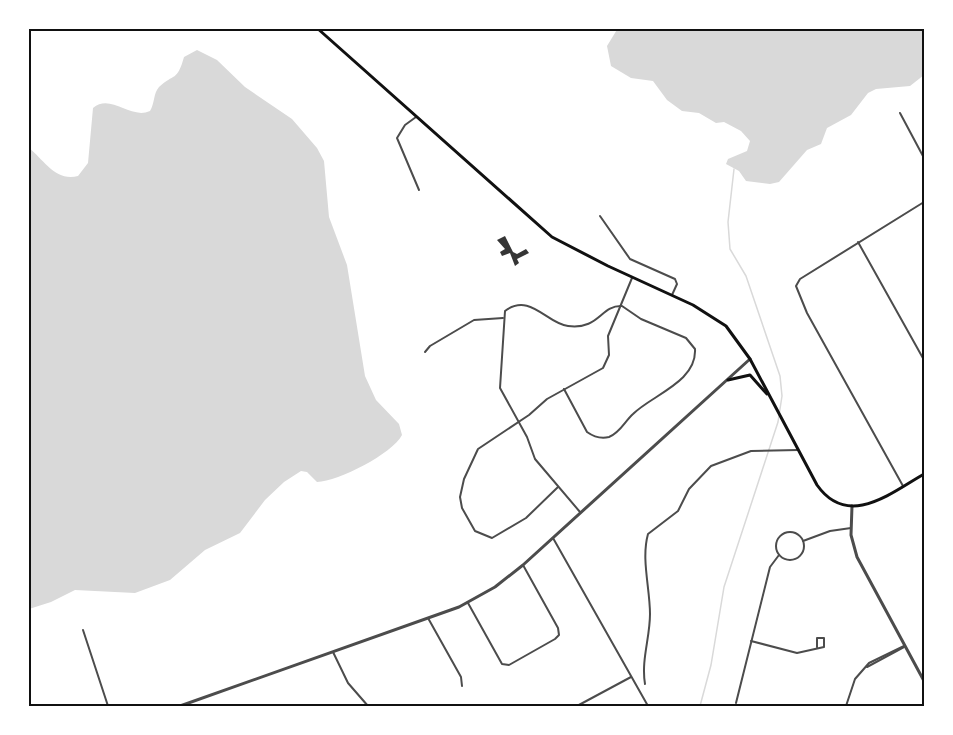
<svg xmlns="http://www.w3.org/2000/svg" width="953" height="735" font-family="Commissioner,sans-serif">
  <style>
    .water { fill: #d9d9d9 }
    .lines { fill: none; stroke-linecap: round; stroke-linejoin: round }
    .stream { stroke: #d9d9d9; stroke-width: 1.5 }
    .building { fill: #353535 }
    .minor { stroke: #4c4c4c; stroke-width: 2 }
    .tertiary { stroke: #4c4c4c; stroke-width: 3 }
    .secondary { stroke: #111; stroke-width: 3 }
    .neatline { fill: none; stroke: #111; stroke-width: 2 }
  </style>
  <rect width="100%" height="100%" fill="#fff"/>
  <!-- water -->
  <g class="water">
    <polygon points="618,28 924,29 924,75 910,86 876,89 868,93 851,115 827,128 821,144 807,150 779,182 770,184 746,181 739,171 726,164 728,159 747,151 750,141 741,131 724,122 716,123 699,113 682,111 667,100 653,81 631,78 611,66 607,46"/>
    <path d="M197 50 217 60 245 87 292 119 317 148 324 161 329 217 347 265 365 376 376 400 399 424 402 435C392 454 339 481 317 482L307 472 301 471 284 482 265 500 240 533 205 550 170 580 135 593 75 590 51 602 29 609V148C44 160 56 182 78 176L88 163 93 108C111 93 130 120 150 111 155 103 153 94 159 87 174 73 177 82 184 57Z"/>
  </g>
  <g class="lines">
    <!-- stream -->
    <polyline class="stream" points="700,706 711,665 724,587 778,422 782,396 780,376 746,276 730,249 728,222 734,169"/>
  </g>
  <!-- building -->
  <polygon class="building" points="505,236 513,252 517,254 526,249 529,253 517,259 519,263 515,266 510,253 502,256 500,252 505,249 497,240"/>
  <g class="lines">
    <!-- minor -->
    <g class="minor">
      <polyline points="900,113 924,158"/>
      <polyline points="416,117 405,125 397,138 419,190"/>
      <polyline points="600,216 630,259 675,279 677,284 672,295"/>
      <polyline points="858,242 924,360"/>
      <polyline points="425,352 430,346 474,320 503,318"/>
      <path d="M564 389 587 432C594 437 601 439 609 437 620 433 625 421 633 414 652 395 697 382 695 349L686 338 641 319 622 306C600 305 600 330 568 326 547 324 530 292 505 311L500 388 527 437 535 459 580 512"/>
      <polyline points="903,486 807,313 796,286 800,279 924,202"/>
      <polyline points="558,487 526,518 492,538 475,531 462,508 460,497 464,479 478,449 529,415 547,399 603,368 609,355 608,336 632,278"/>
      <circle cx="790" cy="546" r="14"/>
      <polyline points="553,538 648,706"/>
      <polyline points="803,541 830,531 851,528"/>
      <polyline points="468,603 502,664 509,665 555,639 559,635 558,628 523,565"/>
      <polyline points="428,618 461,677 462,686"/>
      <polyline points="83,630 108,706"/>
      <polyline points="751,641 797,653 824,647 824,638 817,638 817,647"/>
      <polyline points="333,652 348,683 368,706"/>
      <polyline points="867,667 904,647"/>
      <path d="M645 684C641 660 650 638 650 614 650 588 641 559 648 534L678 511 689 489 711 466 751 451 798 450"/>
      <polyline points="736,703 770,567 779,555"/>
      <polyline points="577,706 631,677"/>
      <polyline points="846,706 855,679 869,663 904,646"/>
    </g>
    <!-- tertiary -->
    <g class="tertiary">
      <polyline points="852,506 851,535 857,557 924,681"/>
      <polyline points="180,706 459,607 495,587 523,565 750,359"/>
    </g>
    <!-- secondary -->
    <g class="secondary">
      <path d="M317 28 552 237 608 266 693 305 726 326 750 359 817 485C848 529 891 493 924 474"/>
      <polyline points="728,380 750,375 767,394"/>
    </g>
  </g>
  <!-- border -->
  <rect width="953" height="735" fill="none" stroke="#ffffff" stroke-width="60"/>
  <rect x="30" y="30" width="893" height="675" class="neatline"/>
</svg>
